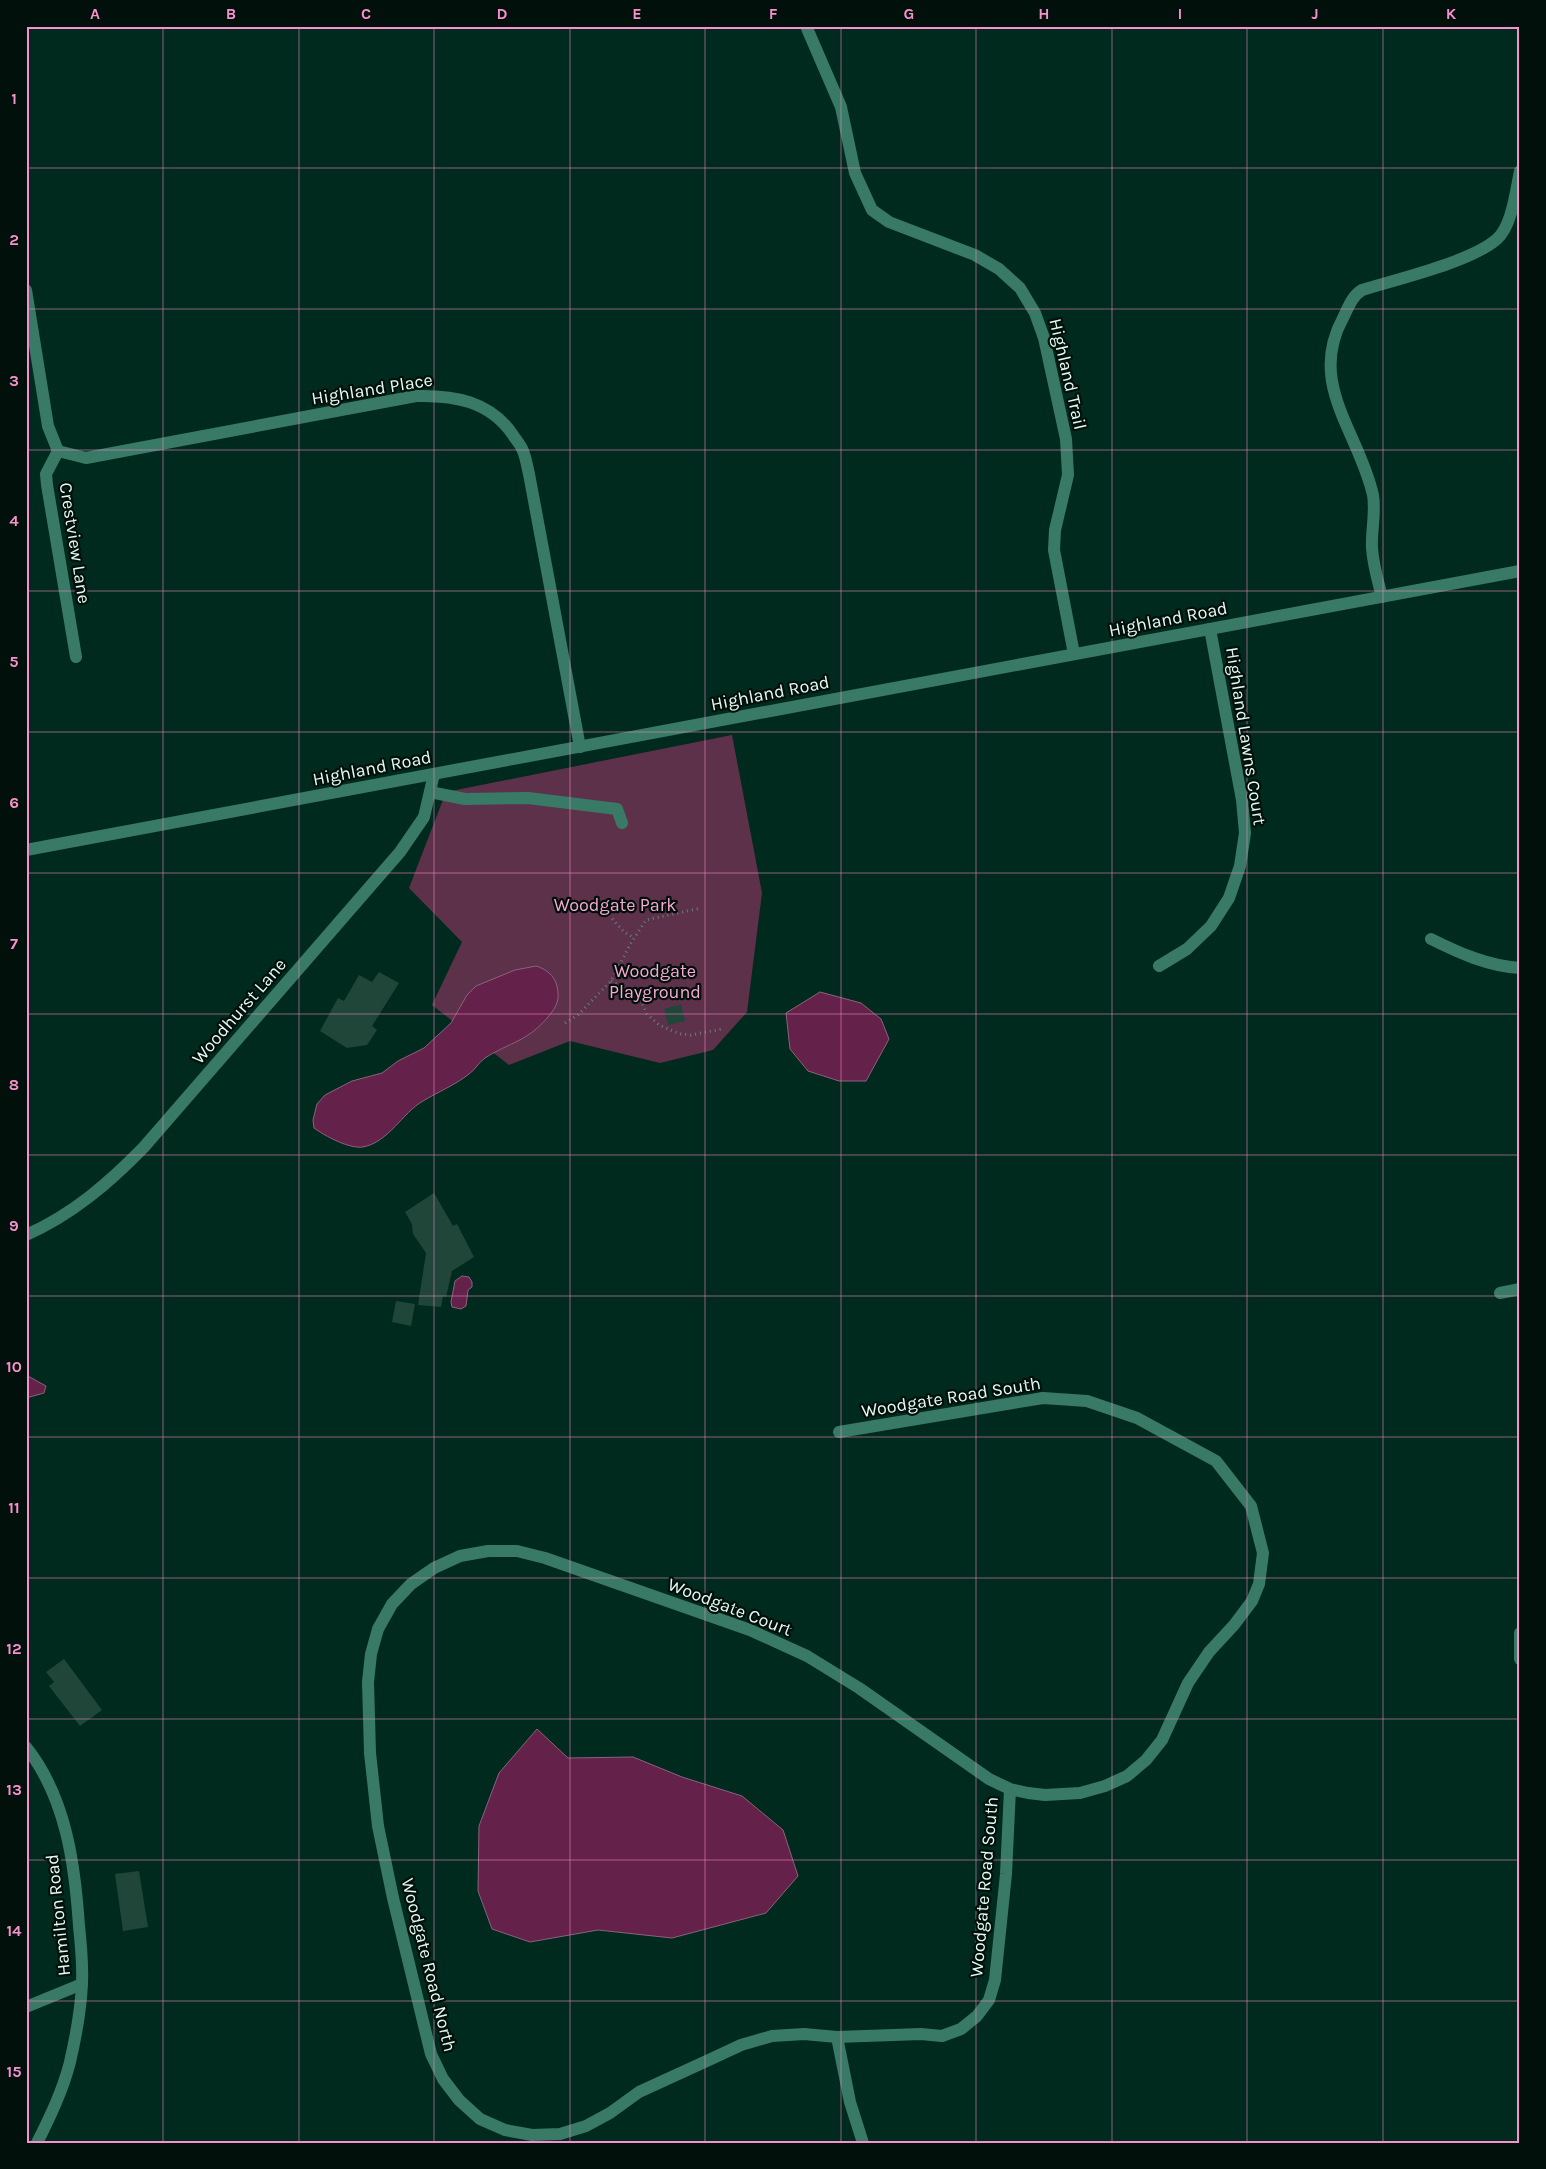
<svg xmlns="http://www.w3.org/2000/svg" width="1546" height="2169" font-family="Karla,sans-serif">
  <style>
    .green { fill: #5e314b }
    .water { fill: #64214a; stroke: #8b627c }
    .building { fill: #1f4639 }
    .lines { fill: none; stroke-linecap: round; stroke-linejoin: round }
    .path { stroke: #628278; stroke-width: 3; stroke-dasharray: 1 4; stroke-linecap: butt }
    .minor { stroke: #387a65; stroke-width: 12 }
    .grid { fill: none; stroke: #f890cb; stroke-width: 1; stroke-opacity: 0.55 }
    .labels { text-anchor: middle; stroke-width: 4.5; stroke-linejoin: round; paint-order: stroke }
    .street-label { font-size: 18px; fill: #e6fbf2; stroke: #02100b }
    .park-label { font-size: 18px; fill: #f9a7d4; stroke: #02100b }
    .neatline { fill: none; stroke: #f890cb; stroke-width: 2 }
    .grid-label { font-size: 16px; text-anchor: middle; font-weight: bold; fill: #f890cb }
  </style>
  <rect width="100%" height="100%" fill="#012a1f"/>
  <!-- green -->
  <polygon class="green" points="732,735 762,893 747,1012 713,1050 660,1063 570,1041 509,1065 432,1005 462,942 409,888 446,792"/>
  <!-- water -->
  <g class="water">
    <path d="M536 966C546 969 554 975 557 986 560 1000 557 1006 548 1017 527 1042 510 1042 485 1058 479 1062 475 1070 469 1074 455 1085 438 1092 423 1101 402 1113 389 1142 363 1147 349 1149 325 1136 314 1128L313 1120 317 1104 325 1095 352 1081 382 1073 398 1061 424 1048 451 1023 467 995 476 986 515 970Z"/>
    <polygon points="820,992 861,1003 881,1019 889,1039 866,1081 839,1081 808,1071 790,1049 786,1013"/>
    <polygon points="462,1276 469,1277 472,1282 472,1287 468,1290 466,1306 461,1309 452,1307 451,1302 455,1281"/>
    <polygon points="26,1375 46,1386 44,1393 26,1398"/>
    <polygon points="537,1729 568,1758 633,1757 682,1777 742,1796 783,1830 798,1876 766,1913 672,1938 598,1930 530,1942 492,1929 478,1891 479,1826 499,1773"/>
  </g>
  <!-- building -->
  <g class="building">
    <polygon points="379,972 399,983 372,1026 377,1030 367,1045 347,1048 320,1031 338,998 344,1001 359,975 372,982"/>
    <polygon points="681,1004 685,1021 668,1025 664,1009"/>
    <polygon points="434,1193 453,1226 457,1224 474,1257 452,1271 446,1297 443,1296 441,1307 418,1305 426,1253 413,1234 412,1224 405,1212"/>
    <polygon points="396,1301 415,1304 411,1326 392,1322"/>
    <polygon points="64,1659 102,1710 80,1726 49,1686 54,1682 46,1672"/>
    <polygon points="139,1871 148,1927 123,1931 115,1874"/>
  </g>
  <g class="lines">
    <!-- path -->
    <g class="path">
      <polyline points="609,915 624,932 634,938"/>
      <polyline points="611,981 633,993 641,1001 647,1014 659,1025 680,1034 691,1035 722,1029"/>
      <polyline points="565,1023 578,1015 611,981 631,943 646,920 701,908"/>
    </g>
    <!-- minor -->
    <g class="minor">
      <polyline points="806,26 841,107 855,173 872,210 889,222 975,255 999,269 1020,288 1035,313 1044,338 1066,439 1068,475 1055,530 1054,550 1074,654"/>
      <polyline points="26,290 48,426 58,451"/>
      <path d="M58 451 86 458 416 396C454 395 490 401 513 435 516 440 521 445 523 451 526 458 527 466 529 474L580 747"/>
      <polyline points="58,451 46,474 47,485 76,657"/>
      <path d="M1382 597C1378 581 1373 565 1372 548 1371 531 1376 512 1373 495 1359 432 1307 384 1343 318 1348 308 1352 296 1362 290 1397 279 1471 262 1497 239 1512 226 1516 190 1520 171"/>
      <polyline points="430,792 465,799 528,798 617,809 622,823"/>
      <polyline points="26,850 1520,571"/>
      <path d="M1431 939C1459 953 1488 966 1520 968"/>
      <polyline points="1159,966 1187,949 1211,926 1229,898 1240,866 1245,833 1242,800 1210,629"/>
      <path d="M26 1235C72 1215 110 1182 144 1147L400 852 424 817 434 774"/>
      <polyline points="1500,1293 1520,1289"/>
      <polyline points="839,1432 1043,1398 1087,1401 1137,1418 1216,1461 1251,1506 1263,1553 1259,1584 1252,1601 1234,1625 1209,1652 1188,1683 1162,1740 1146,1760 1127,1776 1105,1786 1080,1793 1045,1795 1028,1793 1010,1789 989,1779 859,1688 807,1656 750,1630 545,1558 517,1551 488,1551 460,1556 434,1568 411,1584 392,1604 378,1629 371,1654 368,1682 370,1753 378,1826 393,1898 431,2054 443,2079 459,2100 480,2119 505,2130 532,2135 560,2134 586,2126 610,2113 639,2092 711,2059 741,2045 772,2036 804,2034 837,2037 921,2034 942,2036 961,2029 977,2016 989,2000 995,1980 1006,1874 1010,1789"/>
      <polyline points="1520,1633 1520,1659"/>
      <path d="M26 1747C66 1797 75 1865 79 1926 81 1945 83 1964 82 1983 81 2009 76 2036 70 2062 63 2090 50 2117 37 2143"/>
      <polyline points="26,2007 82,1984"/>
      <polyline points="837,2037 850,2102 863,2143"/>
    </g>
  </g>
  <!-- grid -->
  <path class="grid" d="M163 26V2143M299 26V2143M434 26V2143M570 26V2143M705 26V2143M841 26V2143M976 26V2143M1112 26V2143M1247 26V2143M1383 26V2143M26 168H1520M26 309H1520M26 450H1520M26 591H1520M26 732H1520M26 873H1520M26 1014H1520M26 1155H1520M26 1296H1520M26 1437H1520M26 1578H1520M26 1719H1520M26 1860H1520M26 2001H1520"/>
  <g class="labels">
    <!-- street labels -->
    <g class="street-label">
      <text transform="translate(1068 374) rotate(77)" y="6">Highland Trail</text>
      <text transform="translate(372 389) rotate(-9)" y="6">Highland Place</text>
      <text transform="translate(75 543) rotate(81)" y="6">Crestview Lane</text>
      <text transform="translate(1168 619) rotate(-11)" y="6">Highland Road</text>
      <text transform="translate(770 693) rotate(-11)" y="6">Highland Road</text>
      <text transform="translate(1246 736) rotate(81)" y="6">Highland Lawns Court</text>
      <text transform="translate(372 768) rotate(-11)" y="6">Highland Road</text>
      <text transform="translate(239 1011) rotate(-49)" y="6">Woodhurst Lane</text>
      <text transform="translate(951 1397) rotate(-9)" y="6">Woodgate Road South</text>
      <text transform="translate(730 1607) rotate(21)" y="6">Woodgate Court</text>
      <text transform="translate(984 1887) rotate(-85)" y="6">Woodgate Road South</text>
      <text transform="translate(58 1915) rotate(-96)" y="6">Hamilton Road</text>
      <text transform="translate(429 1965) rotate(76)" y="6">Woodgate Road North</text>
    </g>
    <!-- park labels -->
    <g class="park-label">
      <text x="615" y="911">Woodgate Park</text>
      <text x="655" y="977">Woodgate<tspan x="655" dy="21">Playground</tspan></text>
    </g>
  </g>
  <!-- border -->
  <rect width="1546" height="2169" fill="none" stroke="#02100b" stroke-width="55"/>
  <rect x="28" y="28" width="1490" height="2114" class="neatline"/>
  <g class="grid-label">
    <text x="95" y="19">A</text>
    <text x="231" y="19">B</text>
    <text x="366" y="19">C</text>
    <text x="502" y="19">D</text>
    <text x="637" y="19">E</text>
    <text x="773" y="19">F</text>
    <text x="909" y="19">G</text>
    <text x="1044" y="19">H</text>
    <text x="1180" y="19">I</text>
    <text x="1315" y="19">J</text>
    <text x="1451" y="19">K</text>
    <text x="14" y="104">1</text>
    <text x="14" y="245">2</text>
    <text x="14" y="386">3</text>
    <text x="14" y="526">4</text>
    <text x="14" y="667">5</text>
    <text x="14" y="808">6</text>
    <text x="14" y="949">7</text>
    <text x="14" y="1090">8</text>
    <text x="14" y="1231">9</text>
    <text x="14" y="1372">10</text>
    <text x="14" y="1513">11</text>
    <text x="14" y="1654">12</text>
    <text x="14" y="1795">13</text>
    <text x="14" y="1936">14</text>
    <text x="14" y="2077">15</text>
  </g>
</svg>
